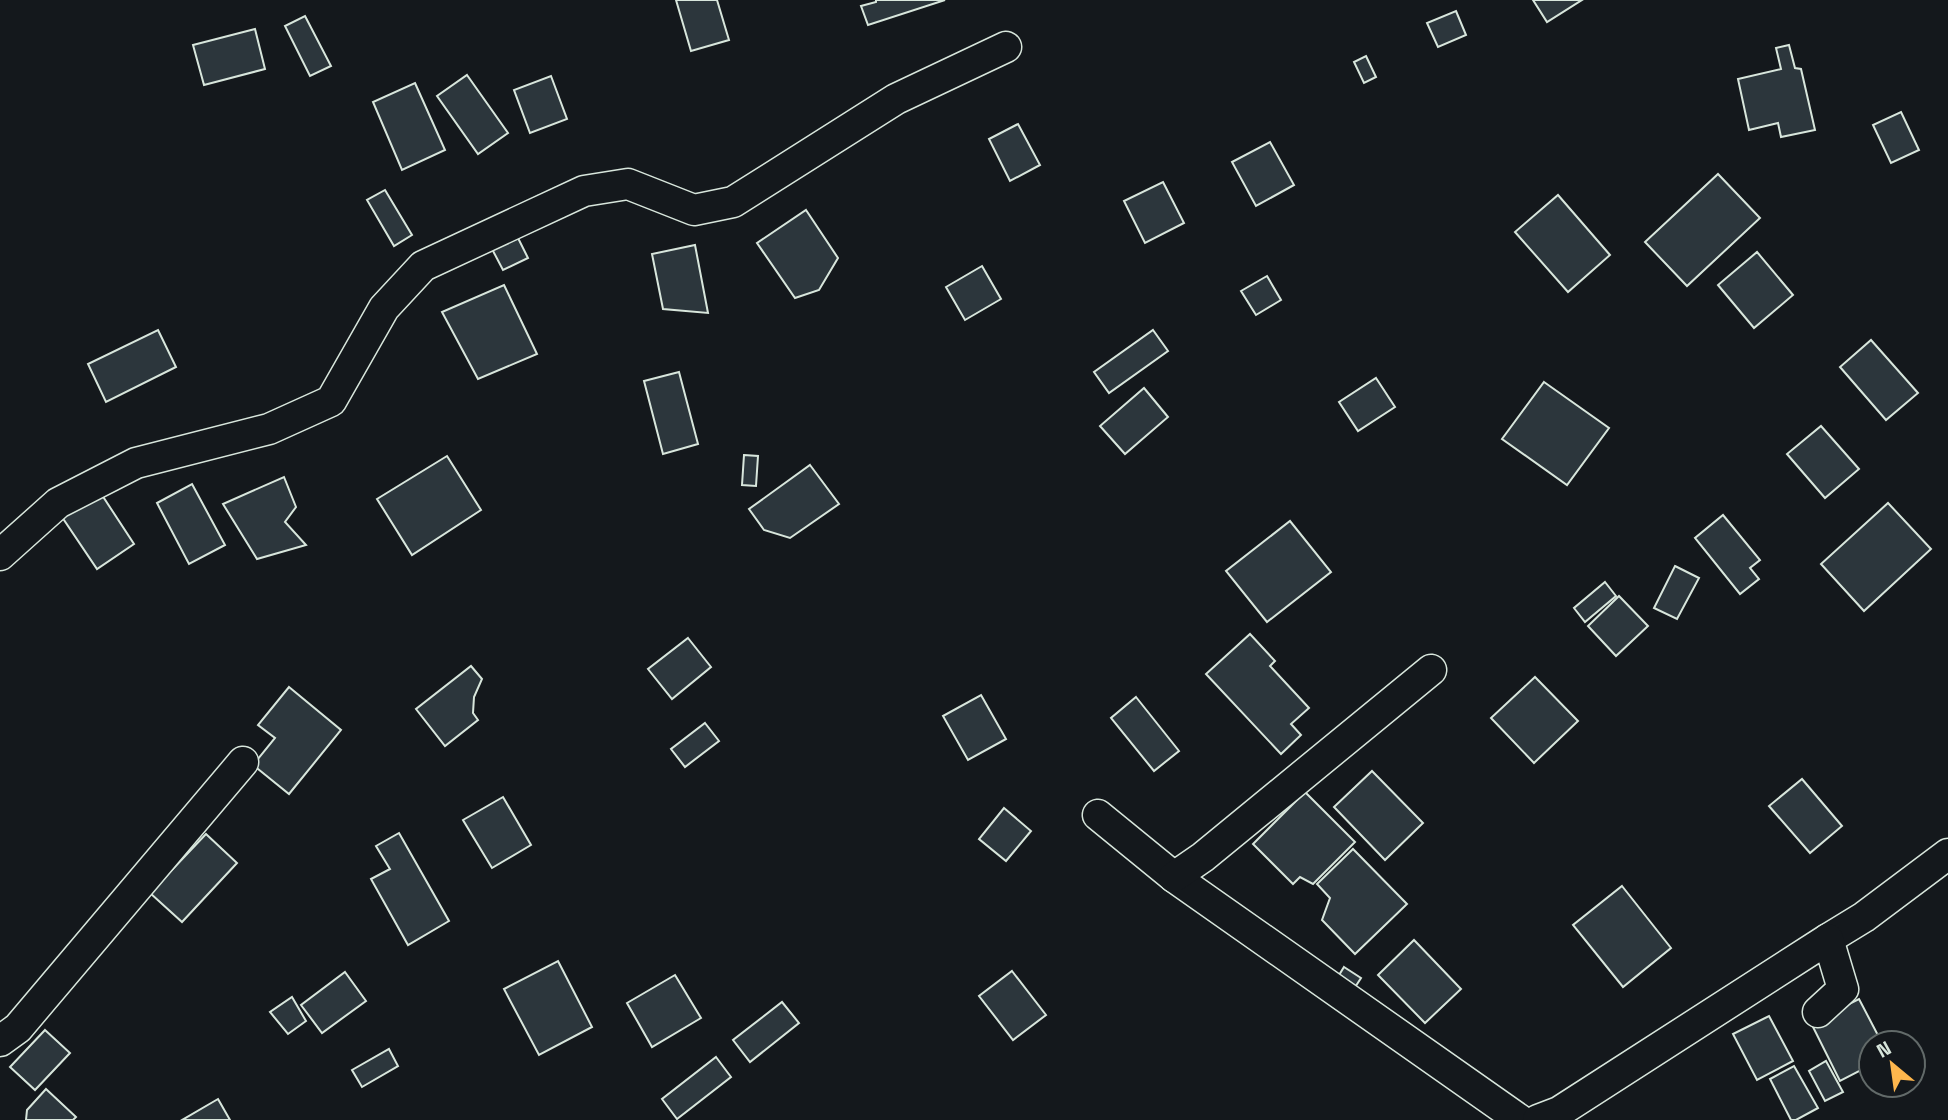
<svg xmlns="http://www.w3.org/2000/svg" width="1948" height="1120" font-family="'Space Grotesk',sans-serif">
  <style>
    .building { fill: #2c363c; stroke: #d8e6dc; stroke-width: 2 }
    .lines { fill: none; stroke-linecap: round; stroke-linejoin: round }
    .street-casing { stroke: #d8e6dc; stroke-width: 33 }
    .street { stroke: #14181c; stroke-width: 30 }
  </style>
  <rect width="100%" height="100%" fill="#14181c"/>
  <!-- building -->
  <g class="building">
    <polygon points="676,0 717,0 729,40 691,51"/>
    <polygon points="876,0 945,0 868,25 861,6 876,2"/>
    <polygon points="1533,0 1582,0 1547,22"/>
    <polygon points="1456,11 1466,35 1438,47 1427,23"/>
    <polygon points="305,16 331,66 310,76 285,26"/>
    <polygon points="255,29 265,69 204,85 193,45"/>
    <polygon points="1789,45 1795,68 1801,69 1815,130 1781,137 1778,123 1749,130 1738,79 1781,69 1776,48"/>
    <polygon points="1366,56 1376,77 1364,83 1354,62"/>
    <polygon points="467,75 508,133 478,154 437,96"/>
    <polygon points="551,76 567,119 530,133 514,90"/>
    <polygon points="415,83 445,150 402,170 373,102"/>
    <polygon points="1901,112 1919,150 1891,163 1873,125"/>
    <polygon points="1018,124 1040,165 1010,181 989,139"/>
    <polygon points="1270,142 1294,185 1256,206 1232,162"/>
    <polygon points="1718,174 1760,218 1687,286 1645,242"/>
    <polygon points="1163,182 1184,223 1145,243 1124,201"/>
    <polygon points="385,190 412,235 394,246 367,200"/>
    <polygon points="1558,195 1610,255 1568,292 1515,232"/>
    <polygon points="806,210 838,258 819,290 795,298 757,243"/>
    <polygon points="517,236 528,258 503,270 492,249"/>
    <polygon points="695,245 708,313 663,309 652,254"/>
    <polygon points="1757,252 1793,295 1754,328 1718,285"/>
    <polygon points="982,266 1001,299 965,320 946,287"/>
    <polygon points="1267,276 1281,300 1256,315 1241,291"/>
    <polygon points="504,285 537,354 478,379 442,312"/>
    <polygon points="158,330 176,367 106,402 88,364"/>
    <polygon points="1153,330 1168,351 1109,393 1094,372"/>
    <polygon points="1871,340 1918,393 1886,420 1840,367"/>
    <polygon points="679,372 698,444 663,454 644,381"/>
    <polygon points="1376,378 1395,407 1358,431 1339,402"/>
    <polygon points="1544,382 1609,428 1567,485 1502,439"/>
    <polygon points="1144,388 1168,417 1125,454 1100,426"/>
    <polygon points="1821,426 1859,469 1825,498 1787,454"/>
    <polygon points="744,455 758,456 756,486 742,485"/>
    <polygon points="447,456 481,510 412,555 377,499"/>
    <polygon points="810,465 839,504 790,538 764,530 749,509"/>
    <polygon points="284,477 296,507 285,522 306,545 257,559 223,504"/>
    <polygon points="192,484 225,545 189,564 157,503"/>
    <polygon points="100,492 134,544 97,569 62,517"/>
    <polygon points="1888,503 1931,549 1864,611 1821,564"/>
    <polygon points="1723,515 1760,560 1750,568 1759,579 1740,594 1695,538"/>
    <polygon points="1290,521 1331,572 1267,622 1226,571"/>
    <polygon points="1675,566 1699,578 1677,619 1654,608"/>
    <polygon points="1605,582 1616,596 1585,622 1574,608"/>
    <polygon points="1619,596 1648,626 1616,656 1588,626"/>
    <polygon points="1250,634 1275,661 1270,666 1309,708 1291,724 1301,735 1281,754 1206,674"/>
    <polygon points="688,638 711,667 672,699 648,669"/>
    <polygon points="471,666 482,679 474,697 473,713 478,720 445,746 416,709"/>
    <polygon points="1535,677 1578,721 1534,763 1491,718"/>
    <polygon points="289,687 341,730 289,794 253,765 275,738 258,725"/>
    <polygon points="981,695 1006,739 968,760 943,716"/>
    <polygon points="1136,697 1179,751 1154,771 1111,718"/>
    <polygon points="705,723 719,741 685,767 671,749"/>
    <polygon points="1372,771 1423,823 1385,860 1334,807"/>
    <polygon points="1802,779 1842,826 1810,853 1769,806"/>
    <polygon points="1305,792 1355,842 1313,884 1300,877 1293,884 1253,844"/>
    <polygon points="503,797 531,845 492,868 463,820"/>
    <polygon points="1004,808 1031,831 1006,861 979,839"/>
    <polygon points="399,833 449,921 408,945 371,879 390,869 376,846"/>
    <polygon points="206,834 237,863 182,922 150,893"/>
    <polygon points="1353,849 1407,904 1355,954 1322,920 1330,898 1317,884"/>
    <polygon points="1622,886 1671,948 1623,987 1573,925"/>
    <polygon points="1414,940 1461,989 1425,1023 1378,975"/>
    <polygon points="558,961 592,1027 539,1055 504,989"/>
    <polygon points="1344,967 1361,978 1350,995 1333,985"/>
    <polygon points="1012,971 1046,1015 1013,1040 979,996"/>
    <polygon points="345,972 366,1001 322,1033 301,1005"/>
    <polygon points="675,975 701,1018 652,1047 627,1003"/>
    <polygon points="292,997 306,1021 288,1034 270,1012"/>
    <polygon points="1859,999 1882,1043 1871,1043 1871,1065 1840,1081 1811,1023"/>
    <polygon points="782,1002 799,1023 750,1062 733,1040"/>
    <polygon points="1769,1016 1793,1061 1757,1080 1733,1034"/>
    <polygon points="45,1030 70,1053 35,1090 10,1067"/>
    <polygon points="389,1049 398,1066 362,1087 352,1070"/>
    <polygon points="716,1057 731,1077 677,1119 662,1099"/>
    <polygon points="1826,1061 1843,1092 1825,1101 1809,1071"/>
    <polygon points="1794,1066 1818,1108 1796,1120 1791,1120 1770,1079"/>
    <polygon points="46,1089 76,1117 73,1120 26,1120 27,1110"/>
    <polygon points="218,1099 230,1120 182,1120"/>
  </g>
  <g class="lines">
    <defs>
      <g id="street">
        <polyline points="0,555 58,503 136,463 269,429 331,401 384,308 423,266 584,191 628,184 694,210 733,202 896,99 1006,47"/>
        <polyline points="1098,815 1174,877 1520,1120"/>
        <polyline points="1174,877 1203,857 1431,670"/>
        <polyline points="1828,939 1864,917 1948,854"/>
        <polyline points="0,1041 18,1028 243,762"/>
        <polyline points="1538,1120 1559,1112 1828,939 1843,989 1818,1012"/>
      </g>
    </defs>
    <!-- street casing -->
    <use href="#street" class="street-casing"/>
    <!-- street -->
    <use href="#street" class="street"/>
  </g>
  <!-- north arrow -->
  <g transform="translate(1892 1064) rotate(331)"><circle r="33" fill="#14181c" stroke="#626a69" stroke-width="2"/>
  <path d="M0-5L12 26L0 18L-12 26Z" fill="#ffb74d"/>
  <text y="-10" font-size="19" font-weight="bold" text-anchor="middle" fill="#d8e6dc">N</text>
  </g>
</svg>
